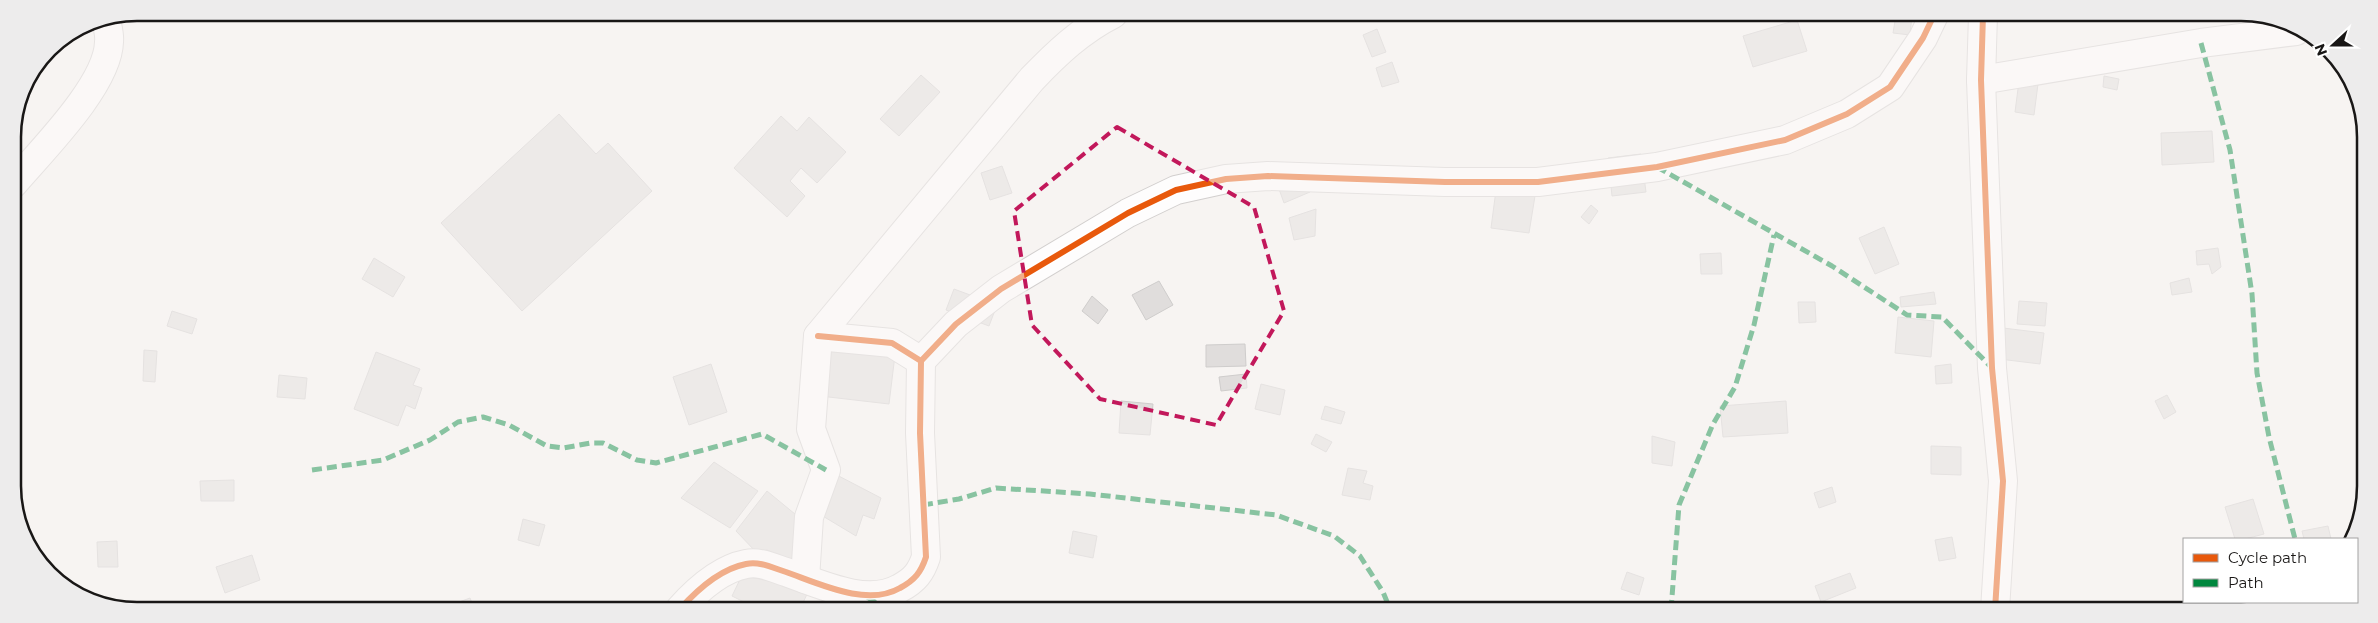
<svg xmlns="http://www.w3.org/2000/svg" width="2378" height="623" font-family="Montserrat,sans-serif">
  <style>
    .building { fill: #e0dddc; stroke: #cfcdcc }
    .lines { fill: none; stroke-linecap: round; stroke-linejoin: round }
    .minor-casing { stroke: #d2cfce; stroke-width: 30 }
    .minor { stroke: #fefdfd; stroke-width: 28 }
    .quiet { stroke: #00873e; stroke-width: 5; stroke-dasharray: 10 5; stroke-linecap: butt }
    .cycleway-casing { stroke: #fff; stroke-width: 9 }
    .cycleway { stroke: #e8590c; stroke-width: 6 }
    .marked { fill: none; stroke: #c2185b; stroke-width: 4; stroke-dasharray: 10 6; stroke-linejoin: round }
    .rim { fill: none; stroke: #191716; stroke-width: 2.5 }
  </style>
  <rect width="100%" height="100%" fill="#f7f4f2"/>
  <!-- building -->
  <g class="building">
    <polygon points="1896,15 1912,15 1910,35 1893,33"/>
    <polygon points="1797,20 1807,51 1753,67 1743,36"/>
    <polygon points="1377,29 1386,52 1372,57 1363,35"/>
    <polygon points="1392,62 1399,82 1382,87 1376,68"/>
    <polygon points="921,75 940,92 899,136 880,119"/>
    <polygon points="2104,76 2119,79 2117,90 2103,87"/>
    <polygon points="2019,81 2038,84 2034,115 2015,112"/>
    <polygon points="559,114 596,154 608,143 652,191 522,311 441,223"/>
    <polygon points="781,116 797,131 809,117 846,152 817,183 801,168 790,181 805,196 787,217 734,168"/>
    <polygon points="2212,131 2214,162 2162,165 2161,133"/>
    <polygon points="1641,154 1646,192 1612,196 1608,158"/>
    <polygon points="1300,165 1310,192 1284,203 1274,175"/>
    <polygon points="1002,166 1012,193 990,200 981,173"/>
    <polygon points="1496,190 1535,196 1529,233 1491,228"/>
    <polygon points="1591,205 1598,211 1589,224 1581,217"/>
    <polygon points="1316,209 1315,236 1294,240 1289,218"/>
    <polygon points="1884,227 1899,264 1875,274 1859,238"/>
    <polygon points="2218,248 2221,267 2212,274 2209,264 2197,265 2196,251"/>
    <polygon points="1721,253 1722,274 1701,274 1700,254"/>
    <polygon points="374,258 405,277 393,297 362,279"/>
    <polygon points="2189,278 2192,292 2172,295 2170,283"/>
    <polygon points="1159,281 1173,305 1146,320 1132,295"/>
    <polygon points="954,289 997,305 989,326 946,310"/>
    <polygon points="1934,292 1936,304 1901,307 1900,297"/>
    <polygon points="1092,296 1108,310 1098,324 1082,311"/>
    <polygon points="2019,301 2047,303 2045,326 2017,324"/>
    <polygon points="1798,302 1815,302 1816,322 1799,323"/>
    <polygon points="172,311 197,319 192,334 167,326"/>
    <polygon points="1898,317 1934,321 1931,357 1895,353"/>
    <polygon points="1995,327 2044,333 2040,364 1991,358"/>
    <polygon points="1245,344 1246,366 1206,367 1206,345"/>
    <polygon points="826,346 895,355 889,404 820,396"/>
    <polygon points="144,350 157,351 155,382 143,381"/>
    <polygon points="376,352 420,369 413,385 422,388 415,409 406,405 398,426 354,409"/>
    <polygon points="711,364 727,412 689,425 673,377"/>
    <polygon points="1951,364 1952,383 1936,384 1935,366"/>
    <polygon points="1246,374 1247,388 1221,391 1219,377"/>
    <polygon points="279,375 307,378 305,399 277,397"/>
    <polygon points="1261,384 1285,390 1280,415 1255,409"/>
    <polygon points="2167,395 2176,412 2164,419 2155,401"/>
    <polygon points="1121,401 1153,404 1150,435 1119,433"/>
    <polygon points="1786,401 1788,433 1723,437 1720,406"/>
    <polygon points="1325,406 1345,412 1341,424 1321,419"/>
    <polygon points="1316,434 1332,442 1326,452 1311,444"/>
    <polygon points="1652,436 1675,442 1672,466 1652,463"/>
    <polygon points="1931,446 1961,447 1961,475 1931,474"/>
    <polygon points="714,462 758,491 730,528 681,498"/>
    <polygon points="1348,468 1367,471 1363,483 1373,486 1370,500 1342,495"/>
    <polygon points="833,473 881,498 874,519 863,515 856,536 816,512"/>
    <polygon points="234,480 234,501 201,501 200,481"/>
    <polygon points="1832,487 1836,502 1819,508 1814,493"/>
    <polygon points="767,491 801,519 798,565 767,550 757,553 736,531"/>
    <polygon points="2253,499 2264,534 2245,539 2235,539 2225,507"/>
    <polygon points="523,519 545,525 539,546 518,540"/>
    <polygon points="2328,526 2331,539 2304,539 2302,531"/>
    <polygon points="1073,531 1097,536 1093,558 1069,553"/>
    <polygon points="1952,537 1956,558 1939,561 1935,540"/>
    <polygon points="117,541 118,567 98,567 97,542"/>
    <polygon points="252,555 260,580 225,593 216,567"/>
    <polygon points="746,567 809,590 800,609 741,609 744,602 732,596"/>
    <polygon points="1627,572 1644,578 1639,595 1621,589"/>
    <polygon points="1850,573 1856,588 1821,602 1815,586"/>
    <polygon points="470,598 474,608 452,608 451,605"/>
  </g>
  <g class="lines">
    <defs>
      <g id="minor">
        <polyline points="1983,15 1981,80 1992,368 2003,481 1995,610"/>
        <polyline points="1981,80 2201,43 2296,31"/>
        <path d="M13 184C41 151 108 85 109 42 110 34 107 26 106 19"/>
        <polyline points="818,336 892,343 921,361 956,324 1001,289 1128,213 1176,190 1226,179 1268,176 1445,182 1538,182 1657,167 1785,140 1847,114 1890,87 1923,38 1934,15"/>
        <path d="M805 579 809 517 826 470 811 429 818 336 1032 79C1056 54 1081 30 1113 14"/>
        <path d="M680 609C697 590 720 569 746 564 760 561 773 568 786 572 820 584 867 607 900 588 915 580 921 572 926 557L920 433 921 361"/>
      </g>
    </defs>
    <!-- minor casing -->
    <use href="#minor" class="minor-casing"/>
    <!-- minor -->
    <use href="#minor" class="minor"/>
    <!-- quiet -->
    <g class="quiet">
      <polyline points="2201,43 2230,150 2252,294 2257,373 2269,437 2295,539"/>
      <polyline points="1657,167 1832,266 1907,315 1942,317 1992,368"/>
      <polyline points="312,470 383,460 430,440 458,422 483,417 509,425 547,446 563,448 591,443 603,443 637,460 656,463 762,434 826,470"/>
      <polyline points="923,505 959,499 996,488 1090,494 1276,515 1334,536 1360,556 1383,592 1390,609"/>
      <polyline points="867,597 886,609"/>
      <polyline points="1671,610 1679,505 1713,424 1735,387 1754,325 1774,235"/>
    </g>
    <defs>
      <g id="cycleway">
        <polyline points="1983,15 1981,80 1992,368 2003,481 1995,610"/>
        <polyline points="818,336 892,343 921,361 956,324 1001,289 1128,213 1176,190 1226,179 1268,176 1445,182 1538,182 1657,167 1785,140 1847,114 1890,87 1923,38 1934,15"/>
        <path d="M680 609C697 590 720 569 746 564 760 561 773 568 786 572 820 584 867 607 900 588 915 580 921 572 926 557L920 433 921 361"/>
      </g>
    </defs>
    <!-- cycleway casing -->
    <use href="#cycleway" class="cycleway-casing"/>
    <!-- cycleway -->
    <use href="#cycleway" class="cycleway"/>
  </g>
  <!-- marked area -->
  <path d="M0 0H2378V623H0ZM1117 127 1254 207 1284 311 1216 425 1100 399 1032 325 1014 211Z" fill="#f7f4f2" fill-opacity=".55" fill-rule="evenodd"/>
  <path class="marked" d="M1117 127 1254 207 1284 311 1216 425 1100 399 1032 325 1014 211Z"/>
  <!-- crop -->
  <path d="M0 0H2378V623H0ZM137 21H2241A116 116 0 0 1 2357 137V486A116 116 0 0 1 2241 602H137A116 116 0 0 1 21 486V137A116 116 0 0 1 137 21Z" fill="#edecec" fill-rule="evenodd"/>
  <path class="rim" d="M137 21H2241A116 116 0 0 1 2357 137V486A116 116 0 0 1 2241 602H137A116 116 0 0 1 21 486V137A116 116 0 0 1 137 21Z"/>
  <!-- legend -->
  <rect x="2183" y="538" width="175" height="65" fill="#ffffff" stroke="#a3a2a2"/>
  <rect x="2193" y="554" width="25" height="8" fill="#e8590c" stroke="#a3a2a2"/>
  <text x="2228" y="563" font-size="15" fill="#191716">Cycle path</text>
  <rect x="2193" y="579" width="25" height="8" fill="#00873e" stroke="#a3a2a2"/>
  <text x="2228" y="588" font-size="15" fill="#191716">Path</text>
  <!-- north arrow -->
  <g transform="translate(2333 45) rotate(249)" stroke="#ffffff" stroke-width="4" paint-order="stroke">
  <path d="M0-4L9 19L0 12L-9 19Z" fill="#191716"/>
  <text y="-8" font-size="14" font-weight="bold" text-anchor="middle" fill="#191716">N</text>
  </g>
</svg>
